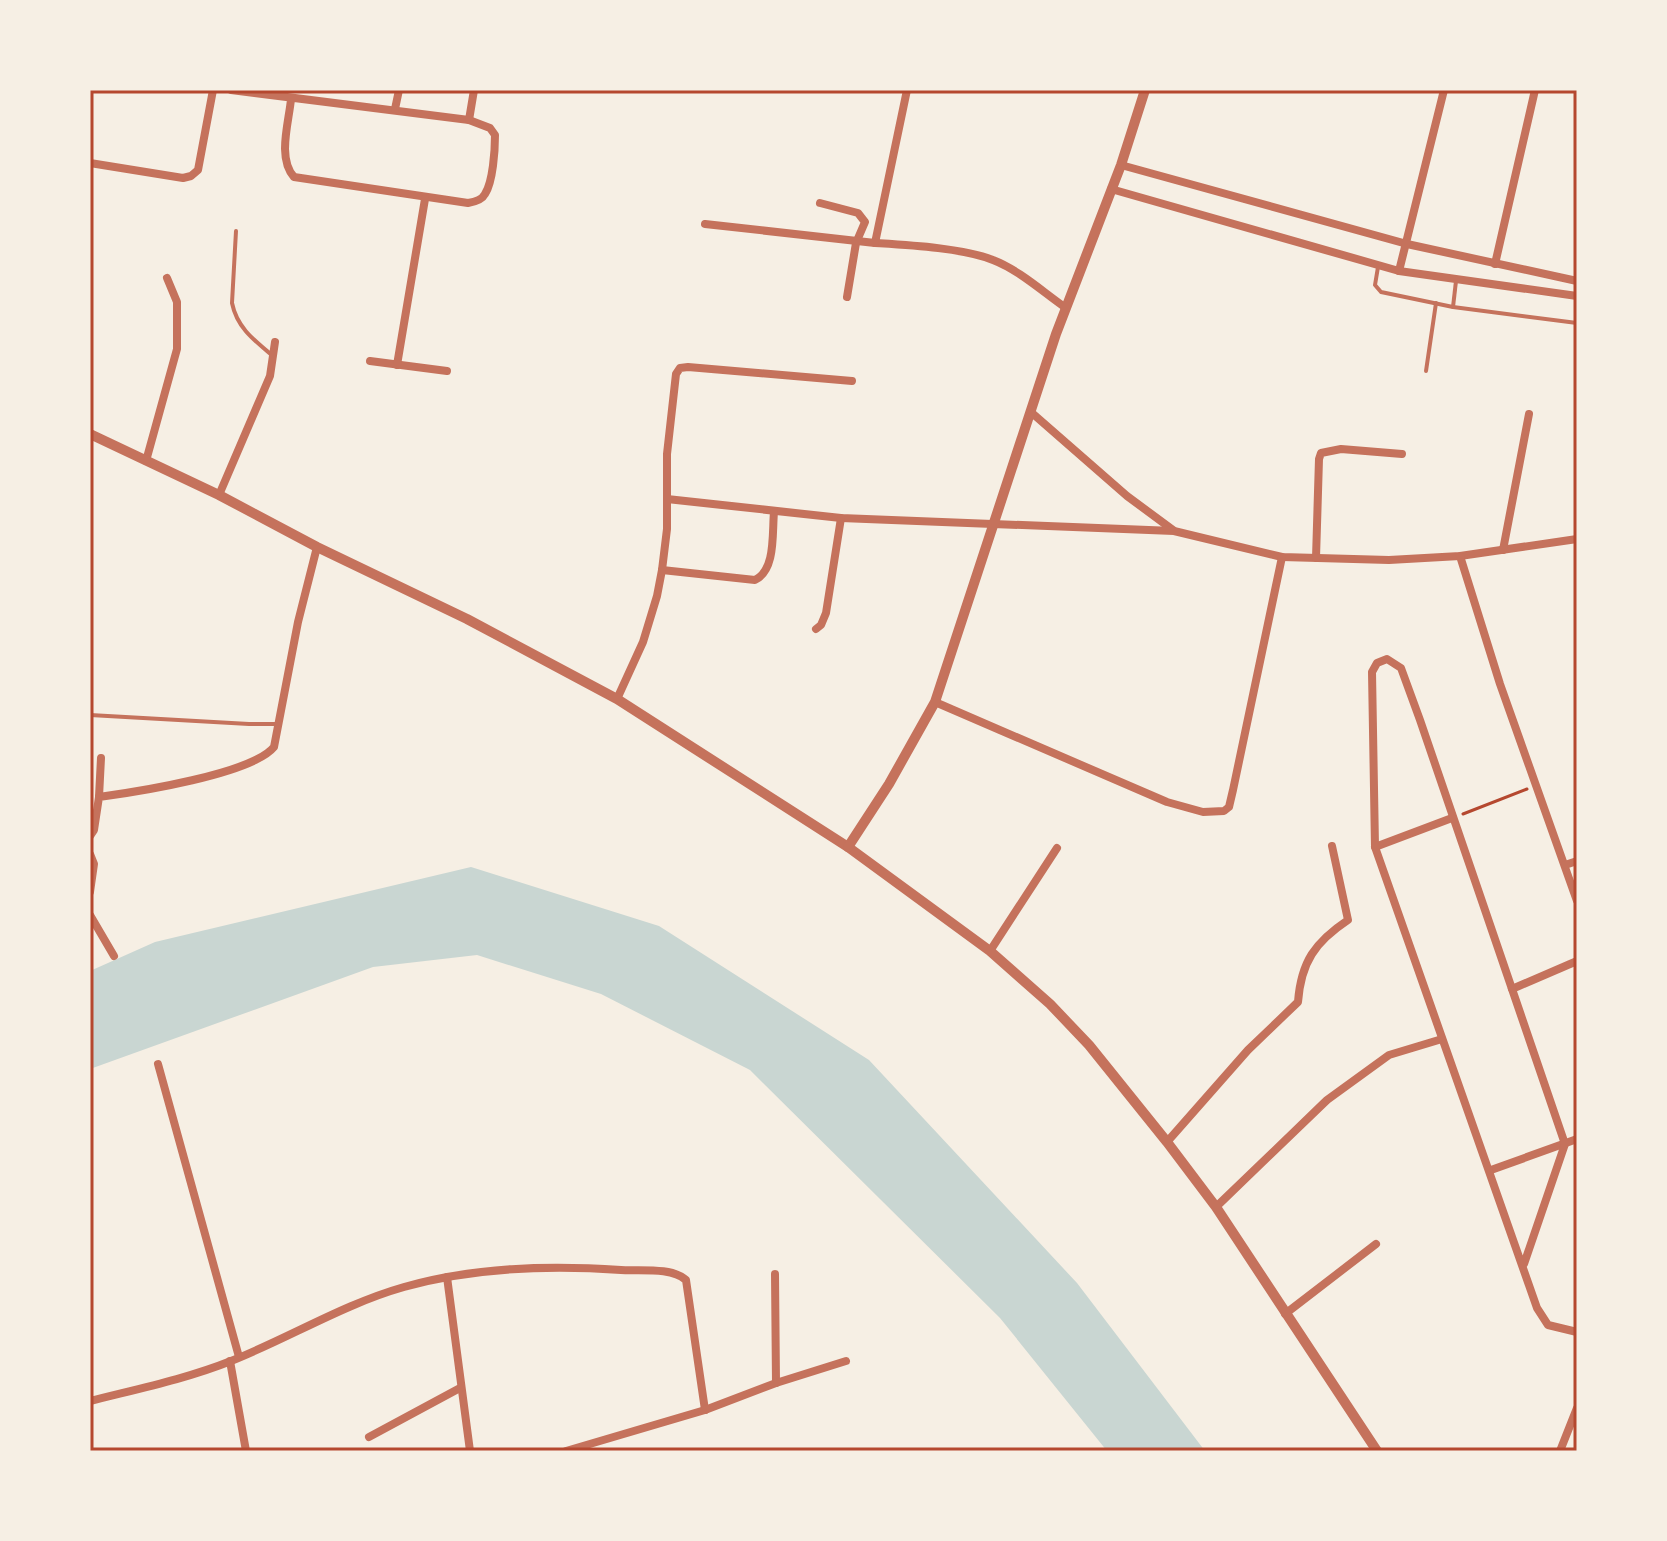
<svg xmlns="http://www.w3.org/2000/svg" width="1667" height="1541" font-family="Merriweather,serif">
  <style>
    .water { fill: #c9d6d2 }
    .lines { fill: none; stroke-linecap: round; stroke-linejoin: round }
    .path { stroke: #b5482f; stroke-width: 3 }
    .service { stroke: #c5725c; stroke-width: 4 }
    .minor { stroke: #c5725c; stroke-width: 8 }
    .tertiary { stroke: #c5725c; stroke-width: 10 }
    .neatline { fill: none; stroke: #b5482f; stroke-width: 3 }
  </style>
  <rect width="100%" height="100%" fill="#f6efe4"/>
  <!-- water -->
  <polygon class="water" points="471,867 659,926 869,1060 1077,1283 1205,1451 1107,1451 1000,1318 750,1070 601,994 477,955 373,967 90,1069 90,971 155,942"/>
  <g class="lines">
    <!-- path -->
    <polyline class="path" points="1463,814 1527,789"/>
    <!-- service -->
    <g class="service">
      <path d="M236 231 232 303C237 328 255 341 273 356"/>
      <polyline points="1378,267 1375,285 1381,292 1453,307 1577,323"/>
      <polyline points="1453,307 1456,281"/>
      <polyline points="1426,371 1436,303"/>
      <polyline points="90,715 249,724 279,724"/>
    </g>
    <!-- minor -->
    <g class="minor">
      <path d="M231 90 469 120 490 128 495 135C495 150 493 182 485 194 482 200 474 202 468 203L294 177C277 158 289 122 291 99"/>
      <path d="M907 90 875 243C907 245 964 248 993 260 1019 270 1043 292 1066 308"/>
      <polyline points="395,109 399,90"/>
      <polyline points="469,120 474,90"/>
      <polyline points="90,163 183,178 191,176 198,170 213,90"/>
      <polyline points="1121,165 1407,244 1577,281"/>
      <polyline points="1111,189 1399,271 1577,296"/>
      <polyline points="820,203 858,213 865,222 856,243 847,297"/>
      <polyline points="705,224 875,243"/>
      <polyline points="1495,264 1535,90"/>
      <polyline points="1399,271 1444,90"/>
      <polyline points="370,361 447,371"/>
      <polyline points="397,365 425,199"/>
      <polyline points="1032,413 1127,496 1173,530"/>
      <polyline points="146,461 177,349 177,302 167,278"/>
      <polyline points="219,495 270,376 275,342"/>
      <polyline points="667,499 841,518 1174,531 1282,557 1389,560 1460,556 1577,539"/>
      <polyline points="1503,550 1529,414"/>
      <polyline points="1460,556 1500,684 1577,901"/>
      <polyline points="1316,558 1319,459 1321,453 1341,449 1402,454"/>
      <path d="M662 570 755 580C776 570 772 533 774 512"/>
      <polyline points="816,629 821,625 826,613 841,518"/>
      <polyline points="617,699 643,642 657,596 662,570 667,529 667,454 676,374 680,368 688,367 852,381"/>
      <polyline points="935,702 1167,802 1203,812 1224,811 1229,807 1233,790 1282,557"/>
      <polyline points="99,797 101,758"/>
      <path d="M90 836 94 830 99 797C136 792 252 774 274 747L298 622 317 547"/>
      <polyline points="1375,847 1452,818"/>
      <polyline points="90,854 94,864 90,892"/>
      <polyline points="1565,865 1577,861"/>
      <polyline points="90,915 114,956"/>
      <polyline points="990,951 1057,848"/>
      <polyline points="1512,989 1577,961"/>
      <polyline points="158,1064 239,1357"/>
      <path d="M1167 1142 1248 1050 1298 1002C1301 962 1315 942 1348 920L1332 846"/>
      <polyline points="1491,1170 1577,1139"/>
      <polyline points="1216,1207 1327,1100 1389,1055 1442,1039"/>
      <polyline points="1524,1264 1565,1144 1420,720 1401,668 1387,659 1377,663 1372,672 1375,847 1537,1308 1548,1325 1577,1332"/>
      <polyline points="775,1274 776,1383"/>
      <polyline points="447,1277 470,1451"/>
      <polyline points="1285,1314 1376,1244"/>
      <polyline points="230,1361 246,1451"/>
      <path d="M90 1401C137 1389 186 1379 231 1361 289 1338 344 1304 404 1287 475 1267 548 1265 621 1270 640 1271 672 1267 686 1280L705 1410"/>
      <polyline points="369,1437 460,1388"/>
      <polyline points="566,1451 705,1410 776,1383 846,1361"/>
      <polyline points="1560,1451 1577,1408"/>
    </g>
    <!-- tertiary -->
    <g class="tertiary">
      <polyline points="90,434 219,495 317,547 467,619 617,699 848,847 990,951 1050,1004 1089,1045 1167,1142 1216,1207 1377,1451"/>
      <polyline points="848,847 889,784 935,702 1056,334 1121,165 1145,90"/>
    </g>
  </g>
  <!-- border -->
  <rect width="1667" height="1541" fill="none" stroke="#f6efe4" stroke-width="184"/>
  <rect x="92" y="92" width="1483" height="1357" class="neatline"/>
</svg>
